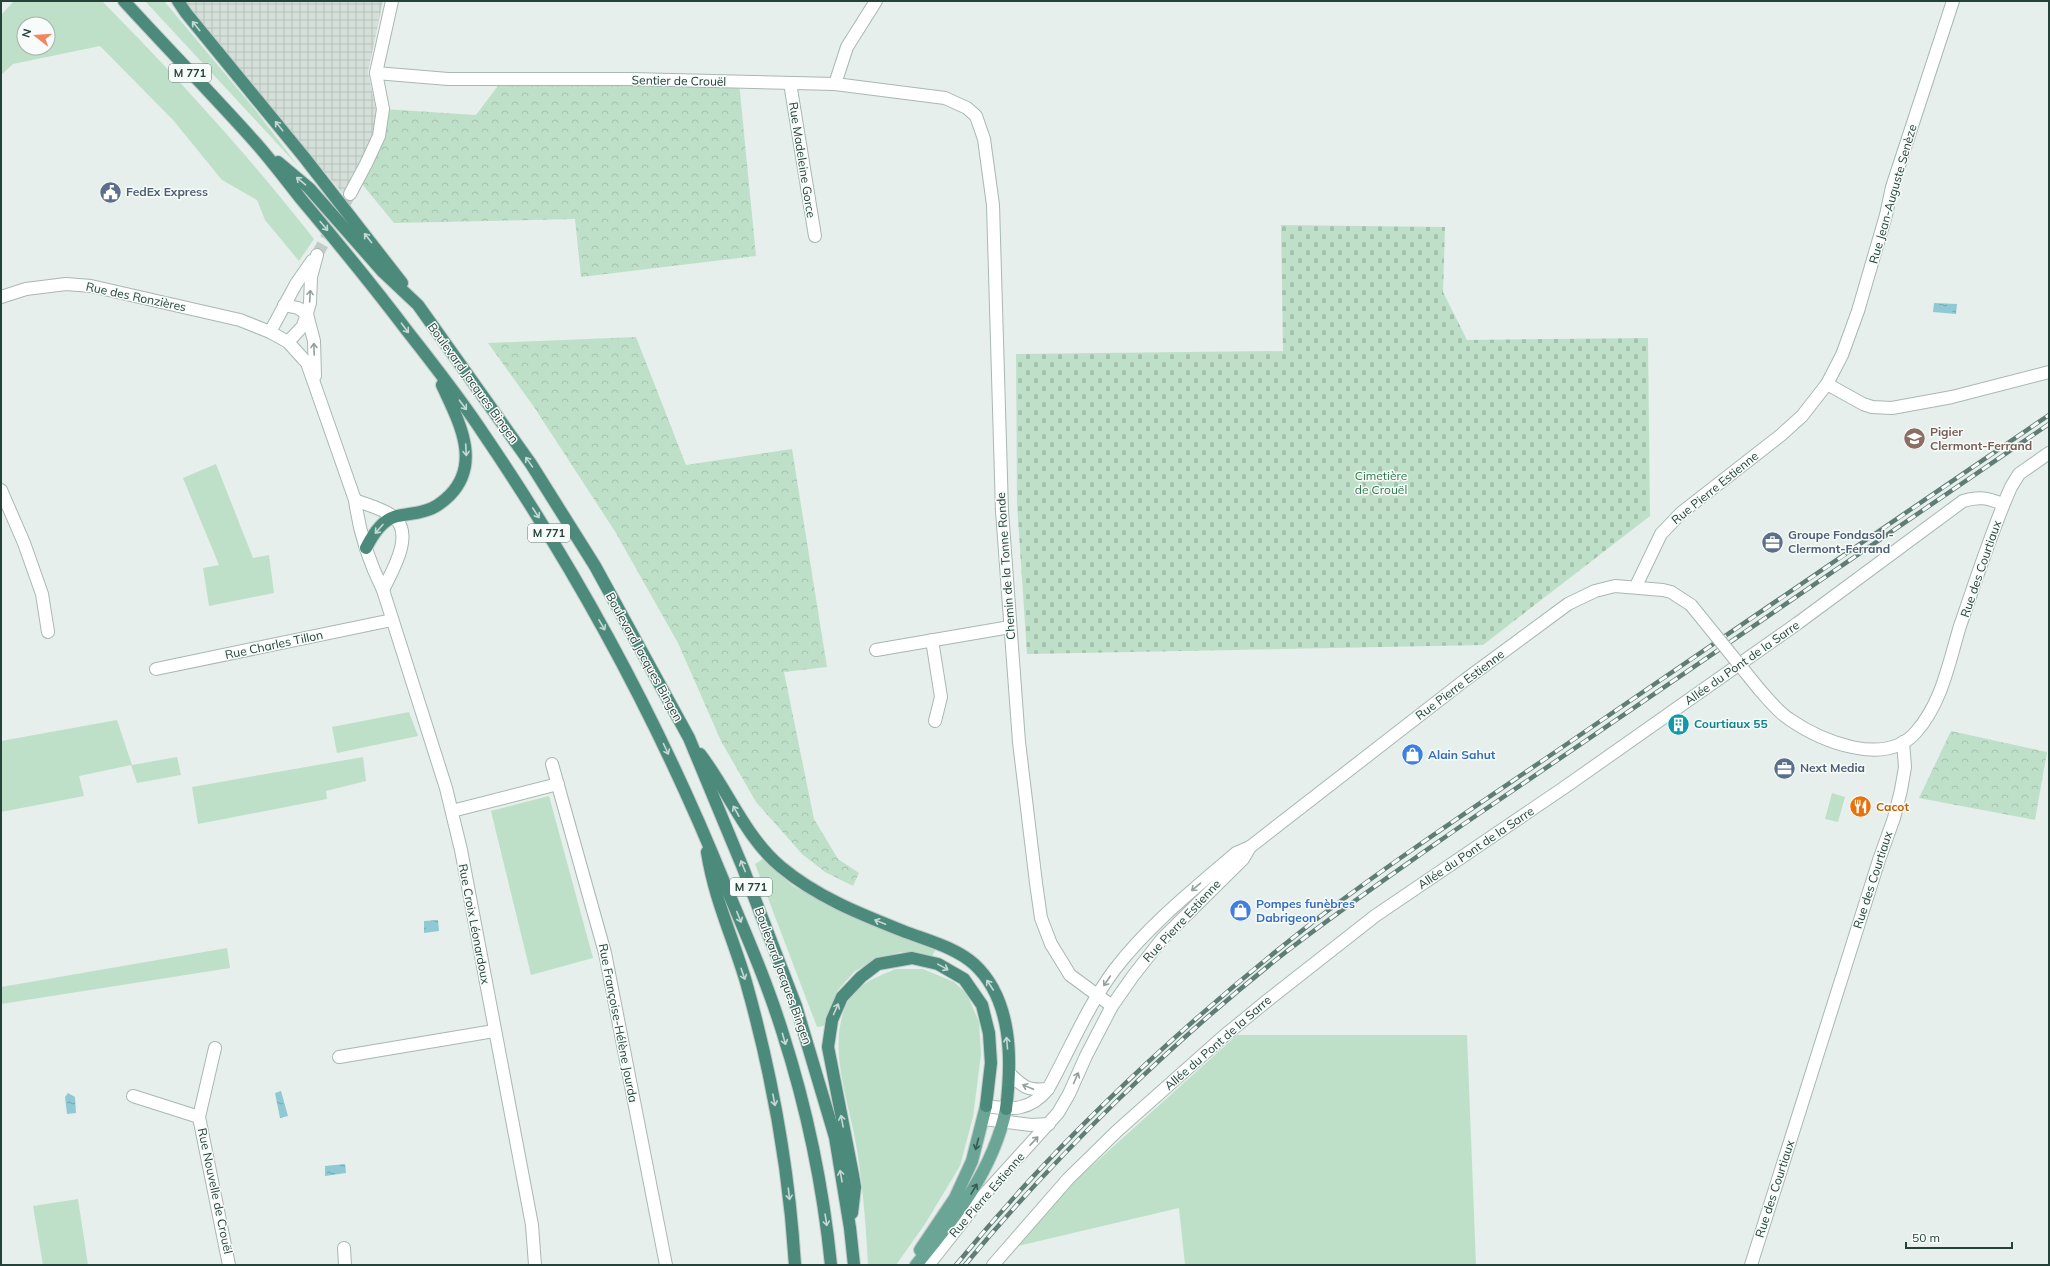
<svg xmlns="http://www.w3.org/2000/svg" width="2050" height="1266" font-family="Mulish,sans-serif">
  <style>
    .industrial { fill: url(#industrial-grid) }
    .grass { fill: #bfe0c8; fill-rule: evenodd }
    .forest { fill: url(#forest-crowns) }
    .cemetery { fill: url(#cemetery-stones) }
    .water { fill: url(#water-ripples) }
    .lines { fill: none; stroke-linecap: round; stroke-linejoin: round }
    .minor-tunnel { stroke: #bfccc8; stroke-width: 12; stroke-dasharray: 12 6; stroke-linecap: butt }
    .minor-casing { stroke: #a8b8b2; stroke-width: 14 }
    .primary-casing { stroke: #c2cac8; stroke-width: 14 }
    .trunk-casing { stroke: #c2cac8; stroke-width: 14 }
    .minor { stroke: #fff; stroke-width: 12 }
    .primary { stroke: #6aa596; stroke-width: 12 }
    .trunk { stroke: #4c8a7c; stroke-width: 12 }
    .rail-casing { stroke: #5f7d75; stroke-width: 4.5 }
    .rail { stroke: #f7fbf9; stroke-width: 3; stroke-dasharray: 9; stroke-linecap: butt }
    .minor-bridge-casing { stroke: #a8b8b2; stroke-width: 14; stroke-linecap: butt }
    .minor-bridge { stroke: #fff; stroke-width: 12 }
    .oneway { stroke: #c4d9d4 }
    .oneway2 { stroke: #92a09c }
    .oneway3 { stroke: #365b51 }
    .labels { text-anchor: middle; stroke-width: 3; stroke-linejoin: round; paint-order: stroke }
    .shield { fill: #f7fbf9; stroke: #637a73; stroke-width: 1 }
    .shield-label { font-size: 11px; font-weight: bold; fill: #24423a }
    .street-label { font-size: 12px; fill: #24423a; stroke: #f7fbf9 }
    .service-label { font-size: 12px; font-weight: bold; fill: #4e5e75; stroke: #f7fbf9; text-anchor: start }
    .education-label { font-size: 12px; font-weight: bold; fill: #785e54; stroke: #f7fbf9; text-anchor: start }
    .park-label { font-size: 12px; fill: #2d7a4b; stroke: #f7fbf9 }
    .culture-label { font-size: 12px; font-weight: bold; fill: #0d838f; stroke: #f7fbf9; text-anchor: start }
    .shop-label { font-size: 12px; font-weight: bold; fill: #366cbe; stroke: #f7fbf9; text-anchor: start }
    .food-label { font-size: 12px; font-weight: bold; fill: #c56008; stroke: #f7fbf9; text-anchor: start }
  </style>
  <defs>
    <pattern id="industrial-grid" width="8" height="8" patternUnits="userSpaceOnUse"><rect width="8" height="8" fill="#d4dfda"/><path d="M0 4h8M4 0v8" fill="none" stroke="#b6c1bc"/></pattern>
    <pattern id="forest-crowns" width="20" height="18" patternUnits="userSpaceOnUse"><rect width="20" height="18" fill="#bfe0c8"/><path d="M2 6a3 3 0 1 1 6 0M12 15a3 3 0 1 1 6 0" fill="none" stroke="#a4c1ad"/></pattern>
    <pattern id="cemetery-stones" width="16" height="16" patternUnits="userSpaceOnUse"><rect width="16" height="16" fill="#bfe0c8"/><path d="M2 7V4a2 2 0 0 1 4 0v3zM10 15v-3a2 2 0 0 1 4 0v3z" fill="#a4c1ad"/></pattern>
    <pattern id="water-ripples" width="26" height="14" patternUnits="userSpaceOnUse"><rect width="26" height="14" fill="#8ec9d4"/><path d="M2 4q2-2 4 0t4 0M15 11q2-2 4 0t4 0" fill="none" stroke="#74a5ad"/></pattern>
  </defs>
  <rect width="100%" height="100%" fill="#e6efeb"/>
  <!-- industrial -->
  <polygon class="industrial" points="185,1 383,1 368,72 376,110 374,137 343,194 190,10"/>
  <!-- grass -->
  <g class="grass">
    <path d="M14 1H102C177 77 248 155 314 239L299 261 265 220 257 200 222 180 173 120 100 46 13 64 1 75V15ZM24 24H48V48H24Z"/>
    <polygon points="145,1 164,1 257,112 298,166"/>
    <polygon points="216,464 253,558 269,555 274,593 209,606 203,568 219,565 183,478"/>
    <polygon points="409,712 418,736 337,753 332,727"/>
    <polygon points="117,720 132,765 177,757 181,775 137,783 131,765 79,776 84,796 1,812 1,741"/>
    <polygon points="363,757 366,781 326,791 327,799 198,824 192,787"/>
    <polygon points="1832,793 1845,797 1838,822 1825,819"/>
    <polygon points="549,796 593,958 531,975 491,811"/>
    <polygon points="763,859 793,886 848,915 936,949 932,956 901,952 877,959 855,971 838,990 824,1026 817,1027 755,864"/>
    <polygon points="227,948 230,968 1,1004 1,987"/>
    <path d="M896 969H923L954 982 967 994 979 1022 981 1054 973 1117 960 1166 925 1224 896 1265H868C866 1226 863 1188 857 1150 850 1103 826 1048 847 1003 856 984 879 976 896 969Z"/>
    <polygon points="1237,1035 1467,1035 1476,1265 1185,1265 1179,1208 1018,1246 1065,1190"/>
    <polygon points="78,1199 88,1265 43,1265 33,1206"/>
  </g>
  <!-- forest -->
  <g class="forest">
    <polygon points="503,79 739,82 756,256 581,277 575,219 394,223 358,179 383,109 476,115"/>
    <polygon points="636,337 686,465 792,449 827,667 784,672 814,819 838,859 859,873 853,886 825,872 802,854 756,802 721,741 678,643 616,533 534,407 488,343"/>
    <polygon points="1951,731 2047,752 2035,820 1919,798"/>
  </g>
  <!-- cemetery -->
  <polygon class="cemetery" points="1281,225 1445,227 1443,292 1467,340 1648,338 1650,516 1483,645 1027,654 1017,503 1016,354 1283,351"/>
  <!-- water -->
  <g class="water">
    <polygon points="1934,303 1957,304 1956,314 1933,312"/>
    <polygon points="438,920 439,931 424,933 424,921"/>
    <polygon points="281,1091 288,1116 280,1118 275,1093"/>
    <polygon points="68,1093 75,1097 76,1113 67,1114 65,1097"/>
    <polygon points="345,1164 346,1173 325,1176 325,1166"/>
  </g>
  <g class="lines">
    <!-- minor-tunnel -->
    <polyline class="minor-tunnel" points="317,255 350,194"/>
    <defs>
      <g id="minor">
        <polyline points="376,73 448,79 631,79 835,84 945,98 967,108 976,116 984,139 993,205 1002,511 1019,742 1036,883 1041,918 1051,944 1070,975 1112,1006"/>
        <polyline points="790,83 815,236"/>
        <polyline points="835,84 847,47 876,1"/>
        <polyline points="350,194 366,164 379,136 383,109 376,73 392,1"/>
        <path d="M1 297 26 289 66 284 91 286 240 320 270 332 288 342 307 363 355 500C359 531 369 562 383 590L446 788 461 850 532 1225 535 1265"/>
        <polyline points="284,305 298,308 307,314 314,341 315,376"/>
        <polyline points="270,332 296,284 312,261"/>
        <polyline points="288,342 303,326 310,303 311,277 317,255"/>
        <polyline points="1827,384 1863,404 1872,407 1892,408 1952,397 2049,372"/>
        <polyline points="1,490 24,543 42,594 48,632"/>
        <path d="M355 500C367 505 385 509 395 518 414 536 392 571 383 590"/>
        <polyline points="1636,586 1661,534 1681,513 1781,435 1802,416 1827,384 1842,355 1858,311 1886,215 1892,187 1953,1"/>
        <polyline points="932,640 941,697 935,721"/>
        <polyline points="876,650 1010,627"/>
        <polyline points="156,669 392,620"/>
        <path d="M1759 689C1768 699 1778 712 1789 719 1821 741 1885 768 1916 732 1942 703 1949 662 1960 626 1976 580 1991 532 2011 487L2019 474 2049 453"/>
        <polyline points="552,764 605,953 666,1265"/>
        <polyline points="452,811 558,784"/>
        <polyline points="215,1048 199,1117 229,1265"/>
        <polyline points="339,1057 494,1031"/>
        <path d="M1010 1074C1023 1087 1028 1091 1048 1089 1070 1049 1088 1005 1115 969 1150 924 1194 889 1236 853L1250 847 1465 680 1568 604 1595 591 1615 586 1663 590 1671 592 1691 605"/>
        <polyline points="133,1096 199,1117"/>
        <path d="M986 1106C1012 1110 1030 1111 1048 1089"/>
        <polyline points="984,1119 1031,1125 1049,1124"/>
        <polyline points="344,1248 345,1265"/>
        <polyline points="925,1265 930,1263 981,1198 1058,1113 1069,1094 1086,1056 1112,1006 1133,976 1162,939 1243,859 1250,847"/>
        <path d="M993 1265 1068 1179 1117 1131 1224 1036 1268 1000 1375 916 1565 787 1798 623 1963 501C1979 496 1988 498 2003 504"/>
        <polyline points="1751,1265 1879,860 1894,818 1901,790 1905,767 1903,742"/>
      </g>
      <g id="primary">
        <polyline points="920,1250 955,1198 972,1161 986,1106"/>
        <path d="M916 1265C955 1218 993 1171 1006 1109"/>
      </g>
      <g id="trunk">
        <path d="M124 1C167 48 212 94 255 142 271 160 286 180 301 199 338 243 374 287 408 332 434 365 460 398 483 433 579 574 660 724 724 882 745 932 767 982 783 1034 807 1109 823 1186 831 1265"/>
        <polyline points="178,1 186,13 304,157 402,283"/>
        <polyline points="278,162 309,188 383,272 418,305 531,464 595,566 689,738 743,868 796,1006 835,1137 850,1228 854,1265"/>
        <path d="M366 548C372 536 381 521 394 517 404 514 415 514 424 511 434 509 443 502 450 495 482 462 458 420 442 385"/>
        <path d="M700 754C728 790 745 837 781 867 817 897 860 914 903 931 926 940 955 947 974 964 1013 1000 1012 1061 1006 1109"/>
        <path d="M707 852C714 898 733 938 746 982 772 1074 789 1169 795 1265"/>
        <polyline points="852,1213 855,1187 853,1175 828,1047 832,1020 842,997 861,977 878,964 912,958 938,964 964,979 982,1005 989,1033 991,1063 986,1106"/>
      </g>
    </defs>
    <!-- minor casing -->
    <use href="#minor" class="minor-casing"/>
    <!-- primary casing -->
    <use href="#primary" class="primary-casing"/>
    <!-- trunk casing -->
    <use href="#trunk" class="trunk-casing"/>
    <!-- minor -->
    <use href="#minor" class="minor"/>
    <!-- primary -->
    <use href="#primary" class="primary"/>
    <!-- trunk -->
    <use href="#trunk" class="trunk"/>
    <defs>
      <g id="rail">
        <path d="M956 1265C1062 1135 1186 1021 1318 918 1409 849 1505 787 1599 722 1749 620 1899 518 2049 415"/>
        <path d="M965 1265C1057 1154 1170 1044 1282 955 1340 910 1401 868 1461 826L2049 424"/>
      </g>
    </defs>
    <!-- rail casing -->
    <use href="#rail" class="rail-casing"/>
    <!-- rail -->
    <use href="#rail" class="rail"/>
    <defs>
      <polyline id="minor-bridge" points="1691,605 1759,689"/>
    </defs>
    <!-- minor-bridge casing -->
    <use href="#minor-bridge" class="minor-bridge-casing"/>
    <!-- minor-bridge -->
    <use href="#minor-bridge" class="minor-bridge"/>
  </g>
  <!-- one-way arrows -->
  <defs><path id="oneway-shaft" d="M-6 0H5M1.5-3L5.5 0L1.5 3" fill="none" stroke-width="1.6" stroke-linecap="round" stroke-linejoin="round"/></defs>
  <g class="oneway">
    <use href="#oneway-shaft" transform="translate(196 26) rotate(-129)"/>
    <use href="#oneway-shaft" transform="translate(279 126) rotate(-129)"/>
    <use href="#oneway-shaft" transform="translate(301 181) rotate(-140)"/>
    <use href="#oneway-shaft" transform="translate(324 226) rotate(50)"/>
    <use href="#oneway-shaft" transform="translate(368 238) rotate(-128)"/>
    <use href="#oneway-shaft" transform="translate(405 328) rotate(53)"/>
    <use href="#oneway-shaft" transform="translate(463 405) rotate(53)"/>
    <use href="#oneway-shaft" transform="translate(466 450) rotate(87)"/>
    <use href="#oneway-shaft" transform="translate(529 462) rotate(-125)"/>
    <use href="#oneway-shaft" transform="translate(536 513) rotate(57)"/>
    <use href="#oneway-shaft" transform="translate(379 529) rotate(131)"/>
    <use href="#oneway-shaft" transform="translate(602 625) rotate(60)"/>
    <use href="#oneway-shaft" transform="translate(666 749) rotate(65)"/>
    <use href="#oneway-shaft" transform="translate(736 811) rotate(-119)"/>
    <use href="#oneway-shaft" transform="translate(743 866) rotate(-112)"/>
    <use href="#oneway-shaft" transform="translate(739 917) rotate(68)"/>
    <use href="#oneway-shaft" transform="translate(880 922) rotate(-158)"/>
    <use href="#oneway-shaft" transform="translate(943 967) rotate(29)"/>
    <use href="#oneway-shaft" transform="translate(743 974) rotate(71)"/>
    <use href="#oneway-shaft" transform="translate(990 985) rotate(-123)"/>
    <use href="#oneway-shaft" transform="translate(836 1009) rotate(-66)"/>
    <use href="#oneway-shaft" transform="translate(784 1039) rotate(74)"/>
    <use href="#oneway-shaft" transform="translate(1007 1043) rotate(-95)"/>
    <use href="#oneway-shaft" transform="translate(774 1100) rotate(79)"/>
    <use href="#oneway-shaft" transform="translate(842 1121) rotate(-101)"/>
    <use href="#oneway-shaft" transform="translate(841 1176) rotate(-100)"/>
    <use href="#oneway-shaft" transform="translate(789 1194) rotate(83)"/>
    <use href="#oneway-shaft" transform="translate(826 1220) rotate(81)"/>
  </g>
  <g class="oneway2">
    <use href="#oneway-shaft" transform="translate(310 296) rotate(-87)"/>
    <use href="#oneway-shaft" transform="translate(314 349) rotate(-92)"/>
    <use href="#oneway-shaft" transform="translate(1196 887) rotate(140)"/>
    <use href="#oneway-shaft" transform="translate(1107 981) rotate(124)"/>
    <use href="#oneway-shaft" transform="translate(1076 1078) rotate(-66)"/>
    <use href="#oneway-shaft" transform="translate(1028 1087) rotate(-158)"/>
    <use href="#oneway-shaft" transform="translate(1034 1141) rotate(-47)"/>
  </g>
  <g class="oneway3">
    <use href="#oneway-shaft" transform="translate(977 1144) rotate(105)"/>
    <use href="#oneway-shaft" transform="translate(974 1189) rotate(-59)"/>
  </g>
  <!-- icons -->
  <defs>
    <symbol id="civic-disc" viewBox="-11 -11 22 22"><circle r="9.5" fill="#5c6f8a" stroke="#f7fbf9"/><path d="M-.6-6.5H3V-4.5H.6V-3L4-1V1h2V6H-6V1h2V-1L-.6-3ZM-1.2 2.5V6h2.4V2.5Z" fill="#fff"/></symbol>
    <symbol id="university-disc" viewBox="-11 -11 22 22"><circle r="9.5" fill="#8d6e63" stroke="#f7fbf9"/><path d="M0-5L7-2L0 1L-7-2ZM-4 1L0 2.5L4 1V4Q0 6-4 4Z" fill="#fff"/></symbol>
    <symbol id="office-disc" viewBox="-11 -11 22 22"><circle r="9.5" fill="#5c6f8a" stroke="#f7fbf9"/><path d="M-6-3h4V-5.5h4V-3h4V5H-6ZM-1-4.5V-3h2v-1.5ZM-6 0V1H6V0Z" fill="#fff"/></symbol>
    <symbol id="building-disc" viewBox="-11 -11 22 22"><circle r="9.5" fill="#0f9aa8" stroke="#f7fbf9"/><path d="M-4-6H4V6H1V3H-1V6H-4ZM-2.5-4.3h1.7v1.8h-1.7ZM.8-4.3h1.7v1.8H.8ZM-2.5-1h1.7V.8h-1.7ZM.8-1h1.7V.8H.8Z" fill="#fff"/></symbol>
    <symbol id="shop-disc" viewBox="-11 -11 22 22"><circle r="9.5" fill="#3f7fe0" stroke="#f7fbf9"/><path d="M-5-2.5h2.3a2.7 3.5 0 0 1 5.4 0H5L5.5 6h-11ZM-1.5-2.5h3a1.5 2.3 0 0 0-3 0Z" fill="#fff"/></symbol>
    <symbol id="restaurant-disc" viewBox="-11 -11 22 22"><circle r="9.5" fill="#e8710a" stroke="#f7fbf9"/><path d="M-5-6h1v4h1v-4h1v4h1v-4h1v5L-1.5 .5V6h-2V.5L-5-1ZM5-6V6H3V1.5H1.5Q1.5-4 5-6Z" fill="#fff"/></symbol>
  </defs>
  <g fill-rule="evenodd">
    <use href="#civic-disc" x="98" y="180" width="25" height="25"/>
    <use href="#university-disc" x="1902" y="426" width="25" height="25"/>
    <use href="#office-disc" x="1760" y="530" width="25" height="25"/>
    <use href="#building-disc" x="1666" y="712" width="25" height="25"/>
    <use href="#shop-disc" x="1400" y="742" width="25" height="25"/>
    <use href="#office-disc" x="1772" y="756" width="25" height="25"/>
    <use href="#restaurant-disc" x="1848" y="794" width="25" height="25"/>
    <use href="#shop-disc" x="1228" y="898" width="25" height="25"/>
  </g>
  <g class="labels">
    <!-- shield labels -->
    <g class="shield">
      <rect x="169" y="64" width="42" height="18" rx="3"/>
      <rect x="528" y="524" width="42" height="18" rx="3"/>
      <rect x="730" y="878" width="42" height="18" rx="3"/>
    </g>
    <g class="shield-label">
      <text x="190" y="77">M 771</text>
      <text x="549" y="537">M 771</text>
      <text x="751" y="891">M 771</text>
    </g>
    <!-- street labels -->
    <g class="street-label">
      <text transform="translate(679 81) rotate(1)" y="4">Sentier de Crouël</text>
      <text transform="translate(802 160) rotate(81)" y="4">Rue Madeleine Gorce</text>
      <text transform="translate(1893 194) rotate(-74)" y="4">Rue Jean-Auguste Senèze</text>
      <text transform="translate(136 297) rotate(12)" y="4">Rue des Ronzières</text>
      <text transform="translate(473 383) rotate(54)" y="4">Boulevard Jacques Bingen</text>
      <text transform="translate(1715 488) rotate(-39)" y="4">Rue Pierre Estienne</text>
      <text transform="translate(1006 566) rotate(-94)" y="4">Chemin de la Tonne Ronde</text>
      <text transform="translate(1981 569) rotate(-71)" y="4">Rue des Courtiaux</text>
      <text transform="translate(274 645) rotate(-12)" y="4">Rue Charles Tillon</text>
      <text transform="translate(644 657) rotate(61)" y="4">Boulevard Jacques Bingen</text>
      <text transform="translate(1742 663) rotate(-35)" y="4">Allée du Pont de la Sarre</text>
      <text transform="translate(1460 685) rotate(-37)" y="4">Rue Pierre Estienne</text>
      <text transform="translate(1476 848) rotate(-34)" y="4">Allée du Pont de la Sarre</text>
      <text transform="translate(1873 880) rotate(-72)" y="4">Rue des Courtiaux</text>
      <text transform="translate(1182 921) rotate(-47)" y="4">Rue Pierre Estienne</text>
      <text transform="translate(474 924) rotate(79)" y="4">Rue Croix Léonardoux</text>
      <text transform="translate(783 976) rotate(70)" y="4">Boulevard Jacques Bingen</text>
      <text transform="translate(618 1023) rotate(79)" y="4">Rue Françoise-Hélène Jourda</text>
      <text transform="translate(1218 1043) rotate(-41)" y="4">Allée du Pont de la Sarre</text>
      <text transform="translate(1775 1189) rotate(-72)" y="4">Rue des Courtiaux</text>
      <text transform="translate(215 1191) rotate(78)" y="4">Rue Nouvelle de Crouël</text>
      <text transform="translate(987 1195) rotate(-49)" y="4">Rue Pierre Estienne</text>
    </g>
    <!-- service labels -->
    <g class="service-label">
      <text x="126" y="196">FedEx Express</text>
      <text x="1788" y="539">Groupe Fondasol -<tspan x="1788" dy="14">Clermont-Ferrand</tspan></text>
      <text x="1800" y="772">Next Media</text>
    </g>
    <!-- education labels -->
    <g class="education-label">
      <text x="1930" y="436">Pigier<tspan x="1930" dy="14">Clermont-Ferrand</tspan></text>
    </g>
    <!-- park labels -->
    <g class="park-label">
      <text x="1381" y="480">Cimetière<tspan x="1381" dy="14">de Crouël</tspan></text>
    </g>
    <!-- culture labels -->
    <g class="culture-label">
      <text x="1694" y="728">Courtiaux 55</text>
    </g>
    <!-- shop labels -->
    <g class="shop-label">
      <text x="1428" y="759">Alain Sahut</text>
      <text x="1256" y="908">Pompes funèbres<tspan x="1256" dy="14">Dabrigeon</tspan></text>
    </g>
    <!-- food labels -->
    <g class="food-label">
      <text x="1876" y="811">Cacot</text>
    </g>
  </g>
  <!-- border -->
  <rect width="2050" height="1266" fill="none" stroke="#24423a" stroke-width="4"/>
  <!-- north arrow -->
  <g transform="translate(36 36) rotate(287)"><circle r="19" fill="#f7fbf9" stroke="#a3b1ad"/>
  <path d="M0-3L7 15L0 10L-7 15Z" fill="#f4845f"/>
  <text y="-6" font-size="11" font-weight="bold" text-anchor="middle" fill="#24423a">N</text>
  </g>
  <!-- scale -->
  <path d="M1906 1242v6h106v-6" fill="none" stroke="#24423a" stroke-width="2"/>
  <text x="1912" y="1242" font-size="12" fill="#24423a" stroke="#f7fbf9" stroke-width="3" paint-order="stroke">50 m</text>
</svg>
